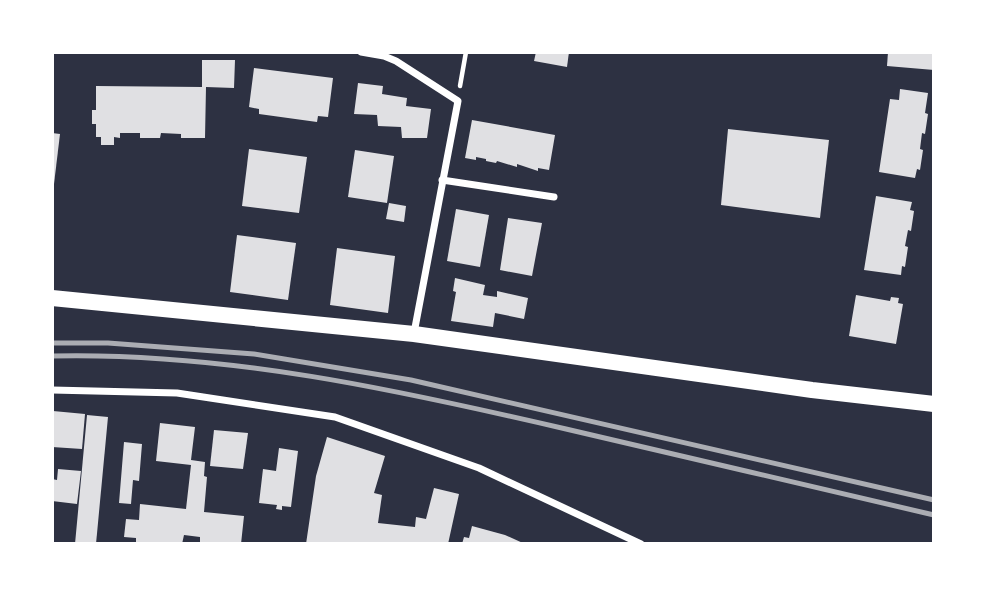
<svg xmlns="http://www.w3.org/2000/svg" width="986" height="596" font-family="'Fira Sans',sans-serif">
  <style>
    .building { fill: #e0e0e3 }
    .lines { fill: none; stroke-linecap: round; stroke-linejoin: round }
    .path { stroke: #fff; stroke-width: 4.5 }
    .minor { stroke: #fff; stroke-width: 7 }
    .primary { stroke: #fff; stroke-width: 16 }
    .rail { stroke: #abadb3; stroke-width: 5 }
  </style>
  <rect width="100%" height="100%" fill="#2d3142"/>
  <!-- building -->
  <g class="building">
    <polygon points="536,52 569,52 567,67 534,61"/>
    <polygon points="888,52 934,52 934,70 887,66"/>
    <polygon points="202,60 235,60 234,88 206,87 205,138 181,138 181,134 161,133 160,138 140,138 140,133 120,133 120,138 114,137 114,145 101,145 101,137 96,137 96,124 92,124 92,110 96,110 96,86 202,87"/>
    <polygon points="254,68 333,78 328,117 318,116 317,122 259,114 259,109 249,107"/>
    <polygon points="358,83 383,86 382,94 407,98 406,106 431,109 427,138 402,138 401,127 378,126 377,115 354,114"/>
    <polygon points="900,89 928,93 925,113 928,114 925,134 922,133 920,149 923,150 920,170 917,169 915,178 879,172 890,99 899,100"/>
    <polygon points="472,120 555,135 549,170 538,168 538,171 517,164 517,167 497,161 496,163 486,161 486,159 476,157 476,160 465,158"/>
    <polygon points="728,129 829,140 820,218 721,205"/>
    <polygon points="52,133 60,134 54,184 52,184"/>
    <polygon points="249,149 307,157 299,213 242,206"/>
    <polygon points="355,150 394,156 387,203 348,197"/>
    <polygon points="876,196 912,202 910,210 914,211 911,231 908,230 905,246 908,247 905,267 902,266 901,275 864,270"/>
    <polygon points="389,203 406,206 404,222 386,219"/>
    <polygon points="456,209 489,215 480,267 447,261"/>
    <polygon points="508,218 542,223 532,276 500,270"/>
    <polygon points="237,235 296,243 288,300 230,292"/>
    <polygon points="337,248 395,256 388,313 330,305"/>
    <polygon points="455,278 485,285 483,295 497,297 497,291 528,298 524,319 495,313 493,327 451,321 456,292 453,291"/>
    <polygon points="856,295 890,301 891,297 899,298 898,303 903,304 896,344 849,336"/>
    <polygon points="53,411 85,414 82,449 52,447"/>
    <polygon points="87,415 108,417 96,544 75,544"/>
    <polygon points="160,423 195,427 191,460 205,462 204,476 207,477 204,512 244,516 241,544 200,544 200,537 184,535 182,544 136,544 136,538 124,537 126,519 139,520 140,504 186,509 191,465 156,461"/>
    <polygon points="214,430 248,433 243,469 210,466"/>
    <polygon points="327,437 385,456 374,493 382,495 378,523 415,527 416,517 426,519 434,488 459,494 448,544 306,544 316,476"/>
    <polygon points="124,442 142,444 139,481 133,480 131,504 119,503"/>
    <polygon points="279,448 298,451 291,507 282,506 282,510 276,509 277,505 259,503 263,469 276,471"/>
    <polygon points="58,469 81,471 77,504 52,501 52,479 57,480"/>
    <polygon points="472,526 505,535 525,544 462,544 464,537 469,538"/>
  </g>
  <g class="lines">
    <!-- path -->
    <polyline class="path" points="460,86 466,52"/>
    <!-- minor -->
    <g class="minor">
      <polyline points="361,52 384,56 396,61 458,101 414,333"/>
      <polyline points="442,180 554,197"/>
      <polyline points="52,390 177,393 335,417 479,468 641,544"/>
    </g>
    <!-- primary -->
    <polyline class="primary" points="52,298 414,334 812,390 934,404"/>
    <!-- rail -->
    <g class="rail">
      <polyline points="52,343 108,343 254,354 411,380 934,500"/>
      <path d="M52 356C226 352 398 390 566 429 689 458 811 486 934 515"/>
    </g>
  </g>
  <!-- border -->
  <rect width="986" height="596" fill="none" stroke="#ffffff" stroke-width="108"/>
</svg>
